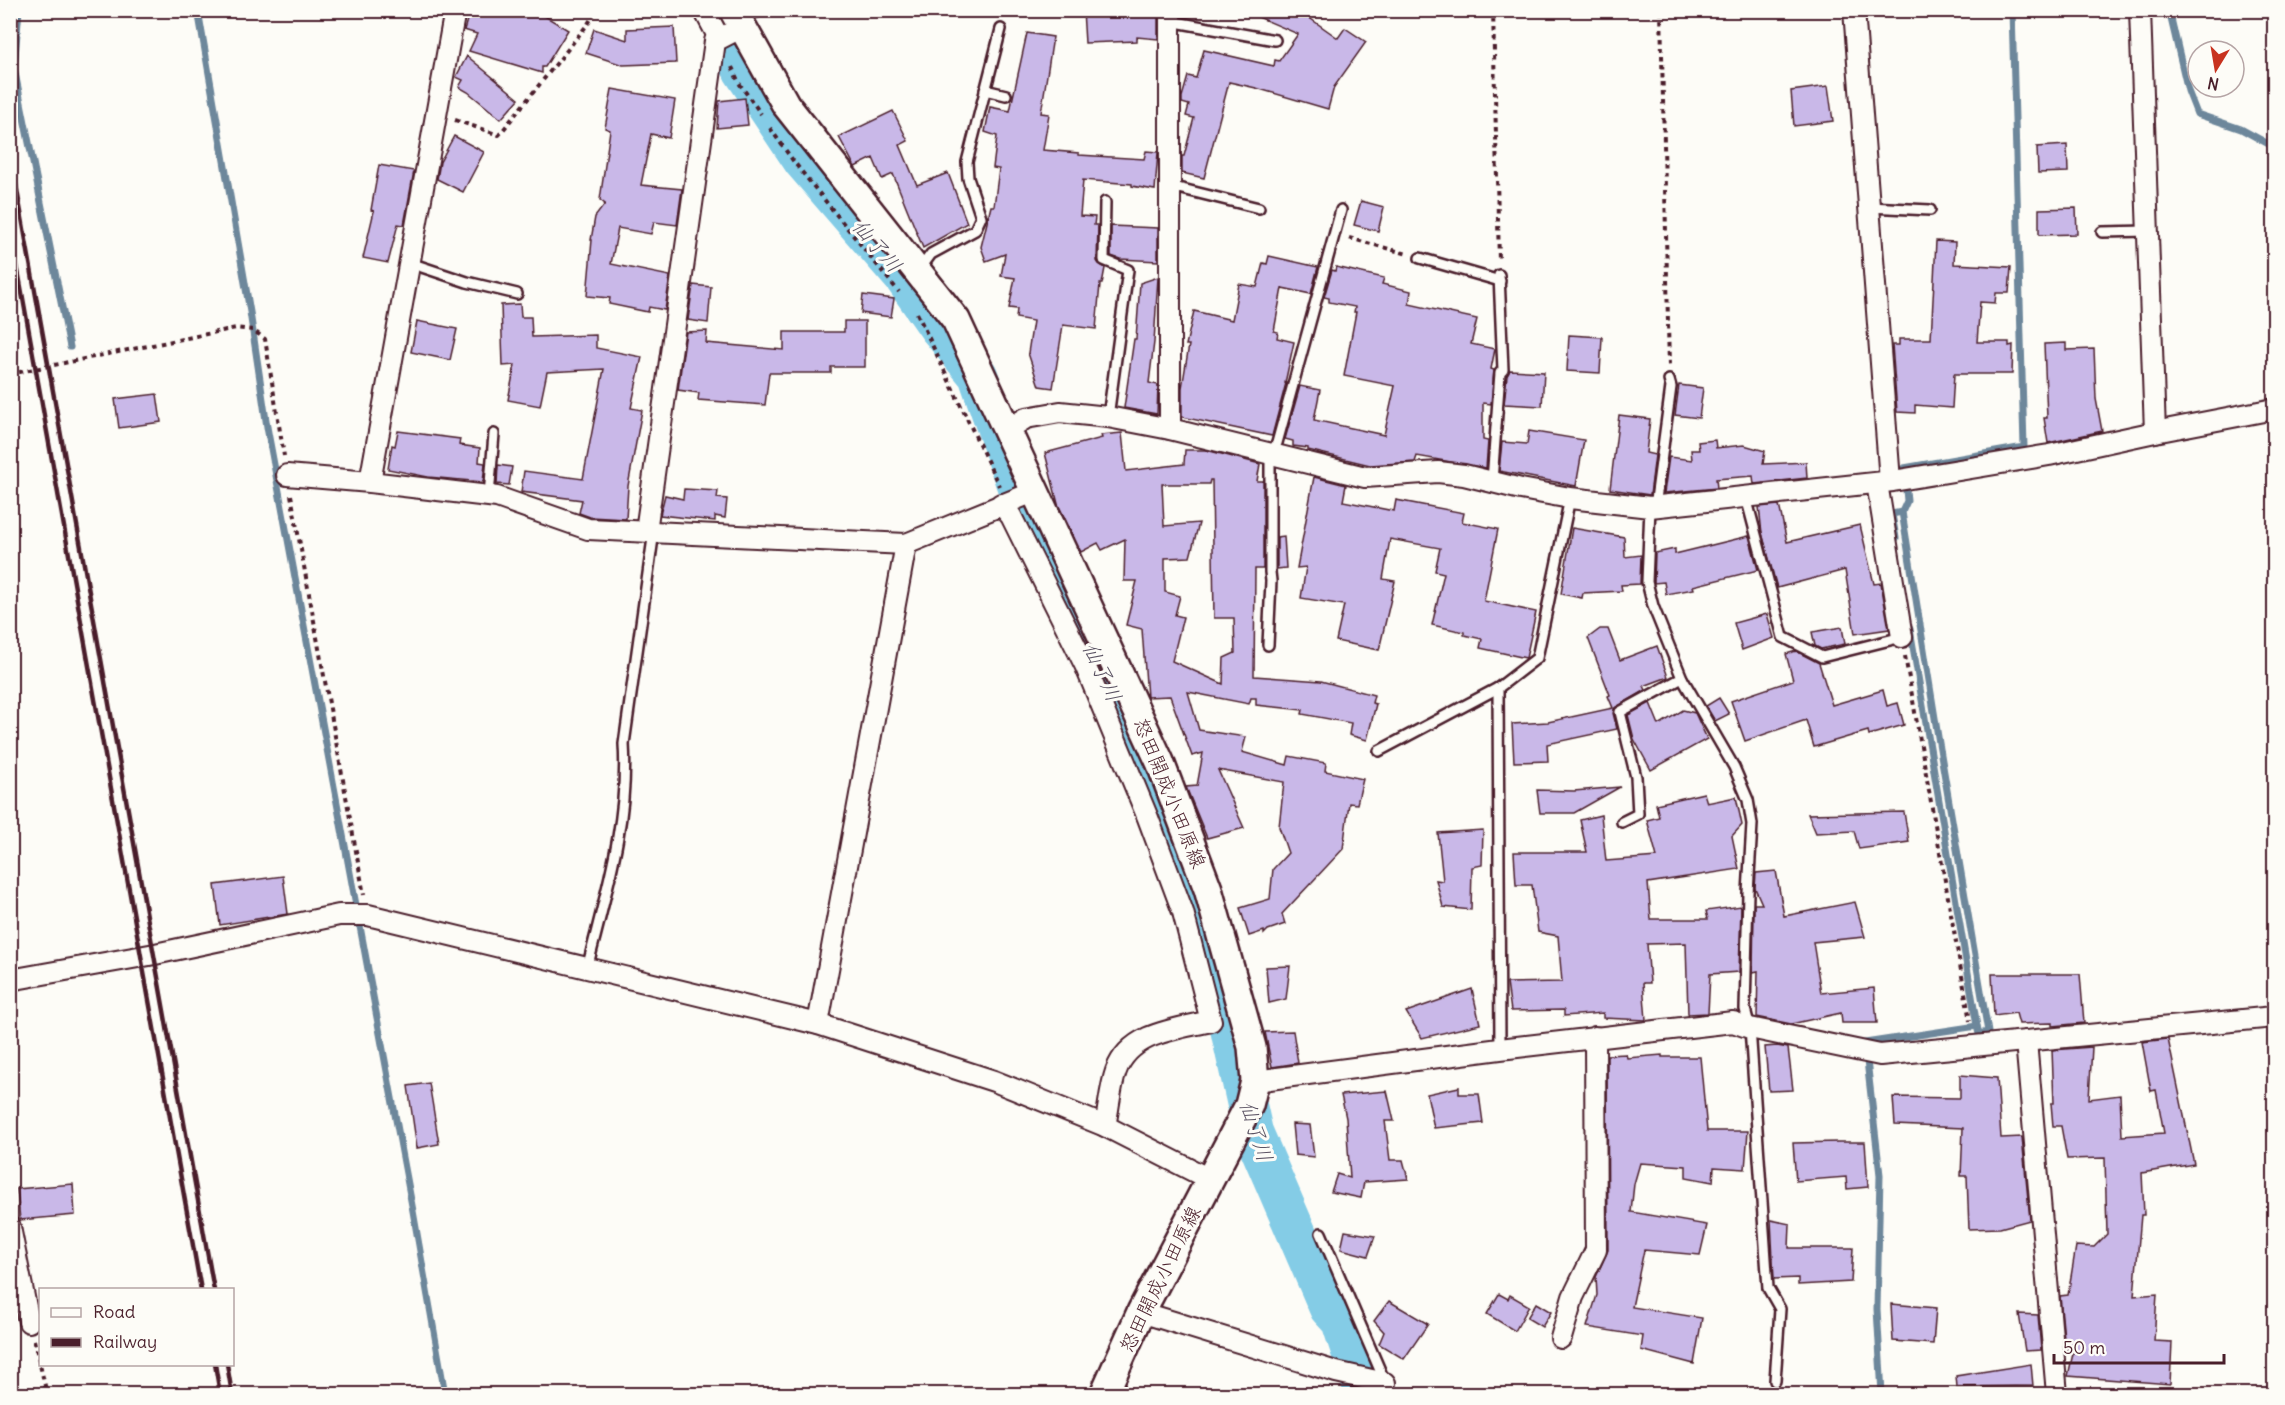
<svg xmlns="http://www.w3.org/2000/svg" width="2285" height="1405" font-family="Delius,'Klee One',sans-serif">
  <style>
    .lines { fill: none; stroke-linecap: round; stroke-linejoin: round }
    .stream { stroke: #6d879b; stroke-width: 7 }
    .river { stroke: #84cce6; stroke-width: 40 }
    .building { fill: #c9b8e8; stroke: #4a1f2b; stroke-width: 1.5; fill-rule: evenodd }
    .lane-casing { stroke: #4a1f2b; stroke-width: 14 }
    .street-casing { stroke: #4a1f2b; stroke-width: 24 }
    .secondary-casing { stroke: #4a1f2b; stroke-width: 32 }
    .path { stroke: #4a1f2b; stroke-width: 4; stroke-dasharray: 4.5 4.5; stroke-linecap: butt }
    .lane { stroke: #fdfcf7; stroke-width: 9 }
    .street { stroke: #fdfcf7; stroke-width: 20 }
    .secondary { stroke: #fdfcf7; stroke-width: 27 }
    .rail { stroke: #4a1f2b; stroke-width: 4.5 }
    .labels { text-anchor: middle; stroke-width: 6; stroke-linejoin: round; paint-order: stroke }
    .street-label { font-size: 20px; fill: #4a1f2b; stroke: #fdfcf7 }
    .water-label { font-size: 21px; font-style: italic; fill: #5b5363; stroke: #fdfcf7 }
  </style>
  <rect width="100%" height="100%" fill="#fdfcf7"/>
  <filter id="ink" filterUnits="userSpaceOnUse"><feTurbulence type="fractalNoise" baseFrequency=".0167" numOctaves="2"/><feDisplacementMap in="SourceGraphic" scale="12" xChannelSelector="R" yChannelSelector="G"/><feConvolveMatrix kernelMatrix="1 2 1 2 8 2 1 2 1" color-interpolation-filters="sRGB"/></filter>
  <g filter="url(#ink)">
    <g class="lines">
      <!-- stream -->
      <g class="stream">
        <polyline points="19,10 14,68 70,347"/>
        <polyline points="198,10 250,312 267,427 413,1211 445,1394"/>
        <polyline points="2169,10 2188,91 2197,114 2241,129 2274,147"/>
        <polyline points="1896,538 1892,514 1902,512"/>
        <polyline points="1910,629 1977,1026"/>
        <polyline points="1882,1394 1877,1309 1880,1175 1865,1043 1977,1026 1979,1034 1988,1032 1939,743 1902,512 1907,501 1904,468 2024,447 2012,10"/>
      </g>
      <!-- river -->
      <polyline class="river" points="715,10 743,71 803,161 905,279 939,328 978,375 1031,527 1108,682 1194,887 1228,1020 1253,1132 1329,1308 1341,1321 1365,1394"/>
    </g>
    <!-- building -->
    <g class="building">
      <polygon points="470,10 535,10 568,30 545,67 542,67 542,73 469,51 477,34 464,30"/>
      <polygon points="1083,10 1158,10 1158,39 1137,37 1137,41 1085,43"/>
      <polygon points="1242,10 1298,10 1338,38 1345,28 1366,42 1334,87 1328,109 1256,88 1229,82 1204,178 1182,173 1182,156 1184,156 1194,118 1186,116 1189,105 1182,103 1182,97 1188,76 1196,78 1204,50 1274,66 1275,60 1279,61 1298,34"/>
      <polygon points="674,27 676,63 623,65 586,53 594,29 627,40 627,29"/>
      <polygon points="1027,33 1053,37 1041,113 1049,114 1043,150 1079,153 1079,155 1144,159 1146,151 1158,152 1155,190 1132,186 1132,184 1083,180 1080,216 1095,217 1094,225 1098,225 1097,261 1099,264 1105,268 1102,284 1100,284 1096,329 1063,325 1053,388 1039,386 1028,353 1033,321 1016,318 1017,309 1009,308 1015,278 1001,276 1005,254 986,261 981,247 991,206 994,206 999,169 993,168 997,136 985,132 990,107 1010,111"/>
      <polygon points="467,56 519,99 501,119 468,92 459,87 463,80 456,77"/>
      <polygon points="1828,86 1833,121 1794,126 1791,91"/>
      <polygon points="612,89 675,100 669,138 651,134 641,185 682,189 677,225 654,222 651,234 618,228 611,264 670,276 665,310 649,307 648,312 609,304 610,298 587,296 592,240 591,240 595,217 605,204 600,200 610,130 605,128"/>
      <polygon points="745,98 748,125 717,128 719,101"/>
      <polygon points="893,111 908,141 900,145 917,185 948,173 967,223 923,248 893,174 882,179 873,158 855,167 839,137"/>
      <polygon points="454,136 484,152 463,192 437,179 440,162"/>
      <polygon points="2067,145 2068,172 2038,173 2037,147"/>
      <polygon points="379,165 414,171 404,225 398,224 388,263 363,258 374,211 371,210"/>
      <polygon points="1361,201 1384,207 1378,231 1354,225"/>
      <polygon points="2076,208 2077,234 2039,235 2039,209"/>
      <polygon points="1111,226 1158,228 1158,261 1120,259 1111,256"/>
      <polygon points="1936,241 1955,242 1954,264 2011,267 2009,293 1996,293 1995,303 1980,302 1977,342 2009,342 2009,346 2013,345 2012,374 1954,374 1952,408 1915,405 1915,413 1897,412 1892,345 1899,345 1899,339 1931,339"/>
      <polygon points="1269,256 1318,267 1311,294 1282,288 1274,331 1278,332 1277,338 1294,342 1285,383 1286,383 1272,436 1182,417 1182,388 1189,345 1186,345 1194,311 1232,320 1239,284 1257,287 1263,263 1267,264"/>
      <polygon points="1336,267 1384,278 1382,284 1411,291 1409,304 1477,319 1471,344 1495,349 1491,369 1494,370 1491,404 1483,403 1483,440 1488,441 1486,468 1417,456 1415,462 1370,465 1308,450 1308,448 1293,446 1293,441 1285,439 1300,386 1320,390 1314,420 1384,435 1395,386 1344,376 1356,312 1354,312 1355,307 1329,302 1329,298 1324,297 1332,270 1335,271"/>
      <polygon points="1158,277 1154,342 1149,383 1158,385 1157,414 1124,408 1134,339 1136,339 1140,283"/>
      <polygon points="693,285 711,287 708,323 688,320"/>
      <polygon points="863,295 894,299 891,317 861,313"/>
      <polygon points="520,304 521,317 531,317 532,337 596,335 596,348 642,357 631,408 642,410 628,486 626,519 590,517 579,513 582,500 521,492 524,471 583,479 604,369 547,372 540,406 508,400 515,365 503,366 501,305"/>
      <polygon points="417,321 457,329 450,360 411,352"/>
      <polygon points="844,321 865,321 865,367 831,367 831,373 769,373 765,405 698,400 699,393 678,390 686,332 707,331 706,343 784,350 784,332 844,332"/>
      <polygon points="1569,335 1602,337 1600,373 1567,371"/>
      <polygon points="2066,343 2066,350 2094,349 2096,399 2102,431 2048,443 2044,418 2047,418 2044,344"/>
      <polygon points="1510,370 1544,372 1542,406 1504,404 1507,376"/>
      <polygon points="1679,385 1703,388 1699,418 1675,415"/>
      <polygon points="157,394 161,422 119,428 115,399"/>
      <polygon points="1619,415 1650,419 1646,453 1655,455 1650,495 1610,489"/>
      <polygon points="398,431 460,439 459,445 480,448 479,462 485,463 483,482 428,477 388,469 392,445 395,446"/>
      <polygon points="1529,431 1584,440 1576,486 1499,471 1502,442 1527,444"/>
      <path d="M1122 433 1126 471 1184 464 1185 450H1206L1260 464 1257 481H1263V569H1255L1254 676 1321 681 1374 695 1372 703 1376 704 1367 740 1349 735 1351 723 1302 714 1303 710 1256 705V698H1251L1249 704 1188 692 1199 730 1246 737 1242 752 1287 765 1289 756 1326 763 1325 771 1363 779 1357 804 1349 803 1343 849 1282 914 1285 924 1268 930 1264 934V931L1249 936 1240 908 1270 899 1273 869 1288 853 1279 827 1284 782 1218 770 1244 828 1207 838 1186 787 1197 786 1203 753 1192 756 1170 696 1147 697 1142 629 1126 625 1137 581H1124L1125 539 1102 550 1098 543 1081 552 1058 504 1045 453 1102 438 1101 435ZM1210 480H1212L1214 618H1234L1235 653 1224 658 1223 684 1172 661 1183 617 1175 615 1180 596 1165 592V558L1190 557 1199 523 1164 526 1162 484H1209Z"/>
      <polygon points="1715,440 1716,448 1744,445 1765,451 1763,464 1806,462 1807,478 1754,484 1753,476 1716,479 1717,488 1664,493 1669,457 1692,460 1691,450 1699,450 1698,442"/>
      <polygon points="498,465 512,467 509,485 497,484"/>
      <polygon points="1314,477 1346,485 1343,501 1394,511 1396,500 1464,513 1462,522 1498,529 1484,601 1536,612 1526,658 1480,648 1482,639 1464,635 1464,632 1432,625 1444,573 1435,571 1440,548 1390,539 1383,579 1395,581 1379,650 1336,641 1344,605 1301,598 1306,567 1297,568"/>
      <polygon points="684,489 718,491 717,498 727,499 725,518 715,516 715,521 660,515 665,495 683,499"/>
      <polygon points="1779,505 1787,542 1860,525 1874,584 1881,583 1889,629 1855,634 1845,570 1777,588 1762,533 1759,507"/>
      <polygon points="1572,528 1624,537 1625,557 1641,555 1640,584 1621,585 1622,591 1583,593 1582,598 1561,594"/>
      <polygon points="1284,536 1286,568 1277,569 1277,537"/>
      <polygon points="1749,536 1758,570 1693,586 1694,589 1666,594 1664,582 1654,583 1655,553 1675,549 1675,554"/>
      <polygon points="1767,614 1774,638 1742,650 1734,623"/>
      <polygon points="1842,627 1845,644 1821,649 1815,646 1812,632"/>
      <polygon points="1600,629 1608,629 1620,660 1657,646 1668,677 1644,686 1646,690 1615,708 1613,713 1617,729 1547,744 1548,761 1514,762 1512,724 1548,722 1613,708 1608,696 1610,695 1588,638"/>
      <polygon points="1796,651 1819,663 1832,705 1883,690 1887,706 1898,703 1904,725 1869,735 1868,731 1814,747 1806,720 1745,741 1731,701 1793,680 1786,654"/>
      <polygon points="1719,698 1729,714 1715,721 1706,706"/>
      <polygon points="1650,703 1659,725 1683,710 1695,713 1707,739 1651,770 1634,739 1628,715"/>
      <polygon points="1620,787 1574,813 1540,813 1537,790 1574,791"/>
      <polygon points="1704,793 1707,803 1736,797 1742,825 1732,836 1739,869 1648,883 1651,919 1708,919 1706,911 1741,906 1739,972 1710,974 1708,1013 1688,1014 1686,943 1647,944 1650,983 1643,983 1646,1020 1603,1018 1603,1013 1564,1016 1564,1010 1511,1011 1507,983 1562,982 1558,936 1538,932 1532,885 1516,885 1514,852 1587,852 1580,820 1601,815 1606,861 1657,857 1647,820 1659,817 1656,804"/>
      <polygon points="1904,812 1909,842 1859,849 1854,831 1816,833 1808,814"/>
      <polygon points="1483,830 1482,865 1472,867 1471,910 1443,907 1436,880 1443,881 1438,833"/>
      <polygon points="1776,871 1784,916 1855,902 1865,937 1813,942 1821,993 1874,988 1877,1023 1842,1023 1841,1013 1791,1024 1757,1017 1758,971 1753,972 1754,904 1762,904 1755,888 1756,873"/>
      <polygon points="283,876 288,914 220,925 215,885"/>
      <polygon points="1290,966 1286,999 1269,1003 1266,967"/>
      <polygon points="1992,974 2080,974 2084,1023 2052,1026 2052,1023 2019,1024 2016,1013 1994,1016"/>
      <polygon points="1472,989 1480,1024 1422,1038 1406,1012"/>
      <polygon points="1293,1031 1298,1063 1272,1067 1265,1032"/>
      <polygon points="2168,1039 2194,1164 2142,1173 2144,1215 2141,1215 2134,1296 2157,1294 2154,1341 2172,1342 2170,1384 2068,1376 2074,1349 2065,1349 2060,1296 2068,1295 2076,1246 2094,1247 2107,1234 2105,1158 2067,1159 2061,1126 2053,1126 2051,1103 2054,1103 2052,1050 2092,1047 2089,1099 2120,1095 2122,1136 2164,1133 2156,1090 2151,1091 2142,1042"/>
      <polygon points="1777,1046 1788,1048 1793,1090 1769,1091 1765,1047"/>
      <polygon points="1626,1054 1627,1058 1662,1055 1662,1057 1700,1057 1707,1131 1748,1131 1745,1169 1714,1167 1713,1182 1686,1177 1686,1166 1640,1163 1634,1184 1631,1212 1707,1225 1700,1255 1644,1250 1632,1307 1702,1318 1694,1364 1641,1350 1643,1336 1587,1327 1597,1295 1596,1277 1608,1250 1607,1055"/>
      <polygon points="1960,1075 1997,1078 2001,1138 2022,1137 2030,1220 2000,1228 1969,1229 1967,1176 1961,1176 1963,1128 1895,1125 1893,1097 1960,1098"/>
      <polygon points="429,1083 439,1144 417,1148 408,1086"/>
      <polygon points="1459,1087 1459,1094 1479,1094 1483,1123 1434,1128 1427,1094"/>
      <polygon points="1387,1091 1394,1121 1385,1121 1390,1160 1403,1160 1408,1179 1364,1182 1361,1198 1331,1192 1337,1174 1350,1178 1346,1118 1341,1095"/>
      <polygon points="1292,1124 1310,1125 1314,1157 1295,1155"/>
      <polygon points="1839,1142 1865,1142 1868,1187 1847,1189 1846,1177 1796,1181 1793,1143"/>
      <polygon points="73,1184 75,1215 20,1220 17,1189"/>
      <polygon points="1771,1220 1790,1224 1789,1248 1853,1248 1851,1282 1798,1285 1798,1278 1774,1279"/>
      <polygon points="1345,1231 1375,1236 1368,1256 1341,1249"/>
      <polygon points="1499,1294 1508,1299 1510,1295 1529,1306 1515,1331 1487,1314"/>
      <polygon points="1389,1301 1428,1324 1404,1359 1379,1344 1384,1332 1374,1321"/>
      <polygon points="1536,1303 1551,1312 1542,1327 1527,1318"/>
      <polygon points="1891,1304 1936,1308 1933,1344 1893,1341"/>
      <polygon points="2019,1314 2038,1315 2041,1350 2025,1351"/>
      <polygon points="2031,1364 2033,1386 1957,1387 1956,1376"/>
    </g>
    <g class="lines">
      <defs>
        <g id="lane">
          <polyline points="741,17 762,10"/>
          <polyline points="1170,21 1275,40"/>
          <polyline points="985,90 1006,95"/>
          <polyline points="1170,186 1259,208"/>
          <polyline points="1105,202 1104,260 1128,270 1108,417"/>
          <polyline points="1869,207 1930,210"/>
          <polyline points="2102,232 2148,231"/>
          <polyline points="1420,258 1500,281"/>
          <polyline points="410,263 467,282 517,294"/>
          <polyline points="920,269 931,254 975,230 981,217 968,178 967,162 1001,29"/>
          <polyline points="1492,481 1500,373 1503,370 1499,275"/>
          <polyline points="489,496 494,434"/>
          <polyline points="1746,497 1783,637 1822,657 1902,637"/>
          <polyline points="1650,507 1647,582 1653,606 1682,678 1734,767 1748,800 1752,824 1748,893 1745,1009 1750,1028 1768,1288 1780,1309 1775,1381"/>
          <polyline points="1655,507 1671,387 1669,380"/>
          <polyline points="1268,645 1271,581 1270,572 1270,455 1277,443 1341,210"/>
          <polyline points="1498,688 1500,1049"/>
          <polyline points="1379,751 1498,688 1537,658 1570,498"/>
          <polyline points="1622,822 1638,814 1636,777 1620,712 1682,678"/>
          <path d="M587 969C605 895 629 821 624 744L654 531"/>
          <polyline points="1321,1233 1385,1382"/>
        </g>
        <g id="street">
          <polyline points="455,10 370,482 497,497 588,529 906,544 1036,491"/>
          <polyline points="704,10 719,38"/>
          <polyline points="1854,10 1890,481"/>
          <polyline points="2140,10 2155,432"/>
          <polyline points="1170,429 1170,10"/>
          <polyline points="1007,430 1026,418 1060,412 1108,417 1170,429 1365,477 1438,472 1464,475 1521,489 1570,498 1650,507 1893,481 2049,455 2155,432 2274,409"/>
          <polyline points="287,475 370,482"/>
          <polyline points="1877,483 1902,637"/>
          <path d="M1001 504 1011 516 1085 665 1148 818 1183 912 1211 1021C1177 1029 1130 1032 1116 1071 1110 1088 1109 1108 1105 1126"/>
          <polyline points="646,531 715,41 742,27"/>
          <polyline points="10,980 155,954 339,915 368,915 818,1024 994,1081 1105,1126 1209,1179"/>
          <polyline points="818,1024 906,544"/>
          <polyline points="2026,1041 2057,1394"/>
          <polyline points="1255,1081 1500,1049 1733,1022 1750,1028 1880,1055 2274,1017"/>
          <polyline points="10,1227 29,1322"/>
          <polyline points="1141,1312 1336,1372 1385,1383"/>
          <polyline points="1561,1338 1573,1297 1596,1250 1595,1037"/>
        </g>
        <polyline id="secondary" points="733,10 786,105 956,320 1160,762 1208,889 1252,1047 1255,1081 1249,1105 1141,1312 1104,1394"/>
      </defs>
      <!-- lane casing -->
      <use href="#lane" class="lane-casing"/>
      <!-- street casing -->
      <use href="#street" class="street-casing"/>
      <!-- secondary casing -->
      <use href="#secondary" class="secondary-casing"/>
      <!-- path -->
      <g class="path">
        <polyline points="1493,10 1499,262"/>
        <polyline points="1661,10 1669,367"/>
        <polyline points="732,67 739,83 761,114"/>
        <polyline points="455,120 499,135 588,24 596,10"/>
        <polyline points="770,128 794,162 899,292"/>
        <polyline points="1349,238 1408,254"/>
        <polyline points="917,313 999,486"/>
        <polyline points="10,374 236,328 253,330 265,339 284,456"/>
        <polyline points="291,495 364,895"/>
        <polyline points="1905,656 1970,1021"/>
        <polyline points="34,1340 47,1394"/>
      </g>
      <!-- lane -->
      <use href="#lane" class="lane"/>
      <!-- street -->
      <use href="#street" class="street"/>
      <!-- secondary -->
      <use href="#secondary" class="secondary"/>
      <!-- rail -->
      <g class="rail">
        <polyline points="10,151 214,1290"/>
        <polyline points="10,226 201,1290"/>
        <polyline points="215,1364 220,1394"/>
        <polyline points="227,1364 232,1394"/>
      </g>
    </g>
  </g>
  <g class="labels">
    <!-- street labels -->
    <g class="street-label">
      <text transform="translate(1170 793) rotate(68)" y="7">怒田開成小田原線</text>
      <text transform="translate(1160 1279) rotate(-64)" y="7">怒田開成小田原線</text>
    </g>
    <!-- water labels -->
    <g class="water-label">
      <text transform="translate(877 246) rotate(49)" y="7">仙了川</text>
      <text transform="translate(1102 672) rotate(65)" y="7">仙了川</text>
      <text transform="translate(1256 1131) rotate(72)" y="7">仙了川</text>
    </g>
  </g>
  <!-- margin -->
  <rect width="2285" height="1405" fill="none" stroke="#fdfcf7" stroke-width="36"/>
  <rect x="18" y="18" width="2249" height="1369" fill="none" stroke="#4a1f2b" stroke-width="2" filter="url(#ink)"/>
  <!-- legend -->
  <rect x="39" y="1288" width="195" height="78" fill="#fdfcf7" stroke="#b5a4a5" stroke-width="1.5"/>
  <rect x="51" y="1308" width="30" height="9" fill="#fdfcf7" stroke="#b5a4a5" stroke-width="1.5"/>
  <text x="93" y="1318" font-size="18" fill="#4a1f2b">Road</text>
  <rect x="51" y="1338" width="30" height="9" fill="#4a1f2b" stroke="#b5a4a5" stroke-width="1.5"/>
  <text x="93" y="1348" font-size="18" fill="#4a1f2b">Railway</text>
  <!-- north arrow -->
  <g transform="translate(2216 69) rotate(191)"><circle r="28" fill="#fdfcf7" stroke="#b5a4a5" stroke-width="1.5"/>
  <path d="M0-4.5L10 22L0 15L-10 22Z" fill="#c8321e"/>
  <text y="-9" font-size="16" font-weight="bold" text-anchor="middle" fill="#4a1f2b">N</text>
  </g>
  <!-- scale -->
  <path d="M2054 1354v9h170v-9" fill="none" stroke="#4a1f2b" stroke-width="3"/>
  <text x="2063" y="1354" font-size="18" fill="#4a1f2b" stroke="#fdfcf7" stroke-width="4.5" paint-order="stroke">50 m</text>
</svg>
